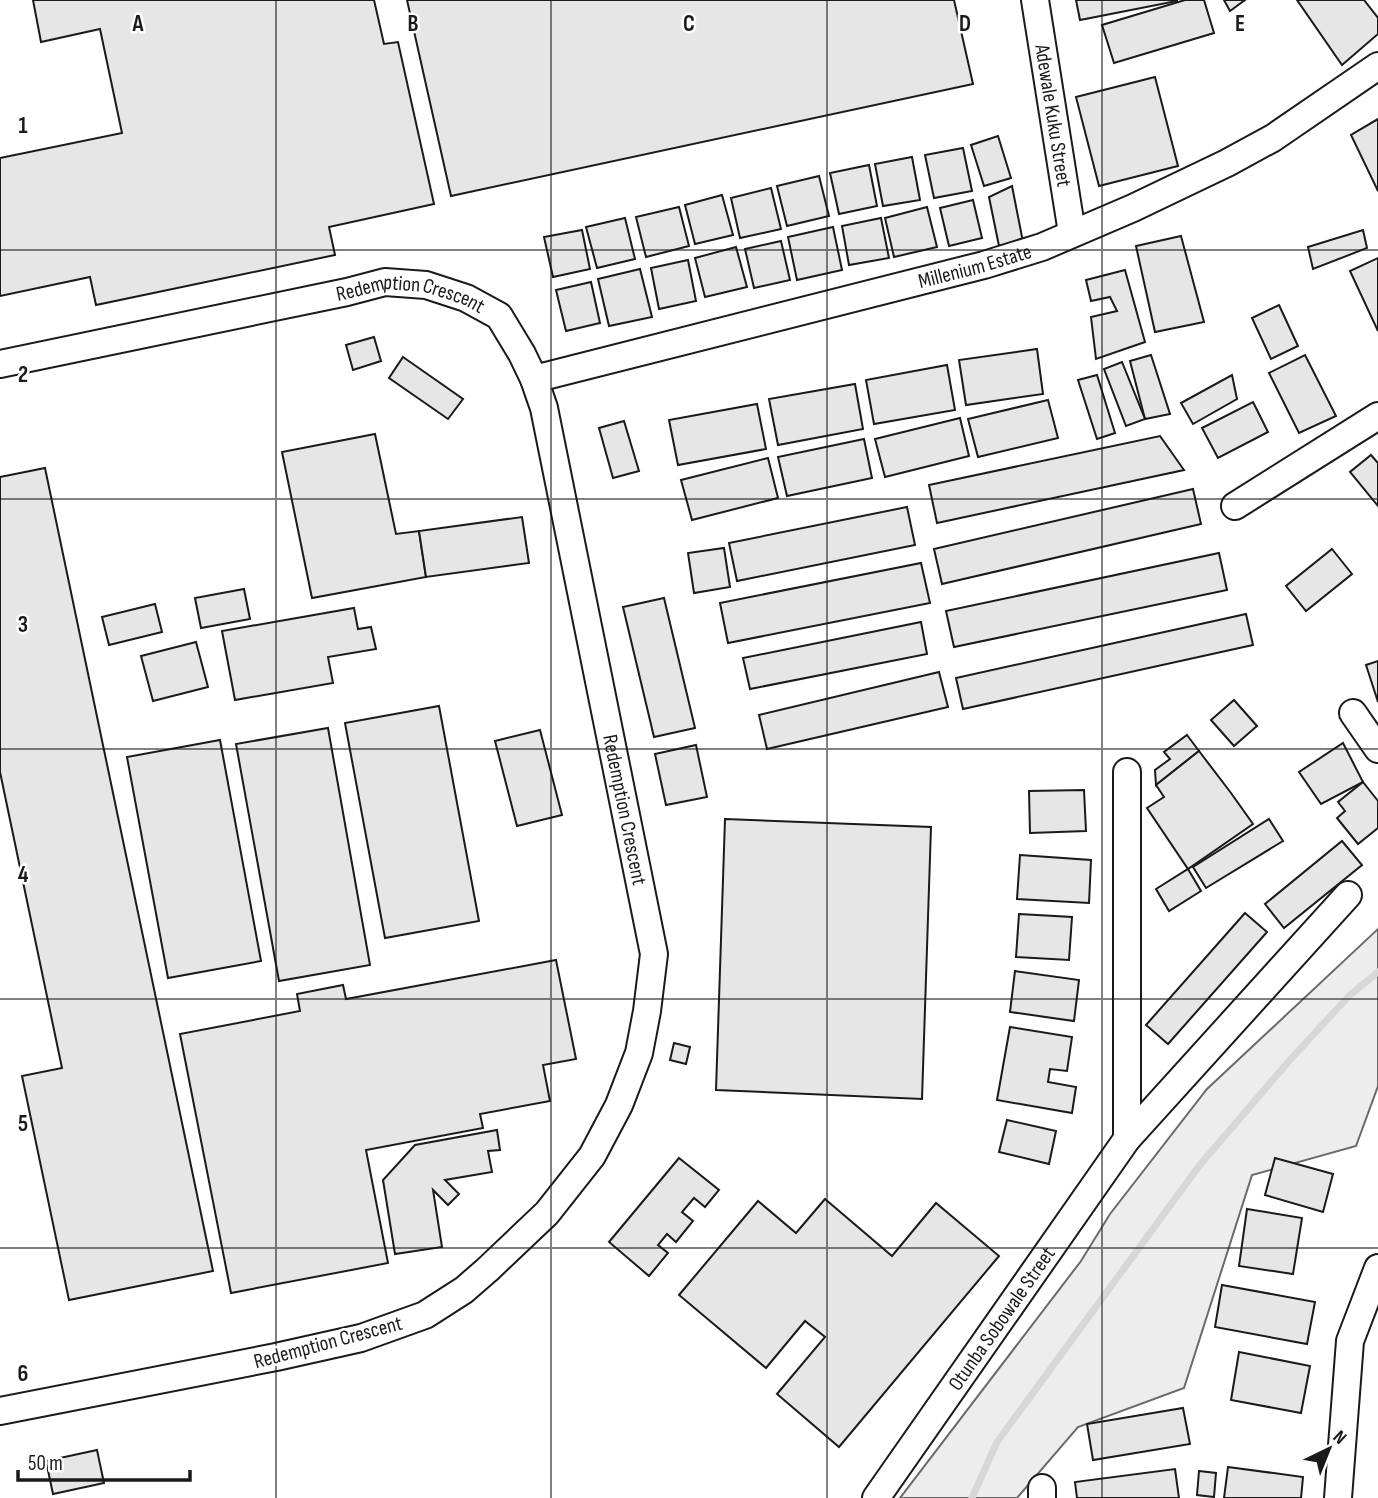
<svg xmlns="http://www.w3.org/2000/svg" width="1378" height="1498" font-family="'Sofia Sans Condensed',sans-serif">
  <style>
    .built { fill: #ededed; stroke: #6a6a6a; stroke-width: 2 }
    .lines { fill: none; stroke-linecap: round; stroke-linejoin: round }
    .stream { stroke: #d7d7d7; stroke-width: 7 }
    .building { fill: #e6e6e6; stroke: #1a1a1a; stroke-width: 2 }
    .minor-casing { stroke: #1a1a1a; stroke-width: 30 }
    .minor { stroke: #fff; stroke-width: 26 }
    .grid { fill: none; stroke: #1a1a1a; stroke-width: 2; stroke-opacity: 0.55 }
    .labels { text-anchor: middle; stroke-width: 5; stroke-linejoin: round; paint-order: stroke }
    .street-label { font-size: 21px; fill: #1a1a1a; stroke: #fff }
    .grid-label { font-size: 23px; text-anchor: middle; font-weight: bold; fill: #1a1a1a; stroke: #fff; stroke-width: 5; stroke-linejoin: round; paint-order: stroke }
  </style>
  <rect width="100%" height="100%" fill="#fff"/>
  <!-- built -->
  <polygon class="built" points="1378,929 1378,1086 1356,1146 1252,1175 1184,1388 1078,1427 1017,1498 900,1498 1081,1261 1110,1214 1207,1089"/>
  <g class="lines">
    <!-- stream -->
    <polyline class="stream" points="972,1498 997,1442 1199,1166 1289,1061 1349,996 1378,972"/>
  </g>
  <!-- building -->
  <g class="building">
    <polygon points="33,0 374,0 384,44 398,42 434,204 329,227 335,255 96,305 90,277 0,296 0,158 122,133 100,29 41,42"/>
    <polygon points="407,0 954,0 973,84 451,196"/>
    <polygon points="1076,0 1177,0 1177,1 1080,20"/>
    <polygon points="1185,0 1204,0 1214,33 1114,63 1102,25"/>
    <polygon points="1224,0 1245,0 1230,11"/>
    <polygon points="1297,0 1364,0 1378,18 1378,34 1342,65"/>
    <polygon points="1155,77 1178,166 1099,186 1076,97"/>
    <polygon points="1378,119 1378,191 1351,135"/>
    <polygon points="998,136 1011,178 984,186 971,145"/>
    <polygon points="963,148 972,191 934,198 925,155"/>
    <polygon points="912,157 920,200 883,206 875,164"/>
    <polygon points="869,165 877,206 839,214 830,173"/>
    <polygon points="819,176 829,216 787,226 777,186"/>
    <polygon points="1012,186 1023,242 999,246 989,197"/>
    <polygon points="771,188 781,229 740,238 731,198"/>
    <polygon points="722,195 733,235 695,244 685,205"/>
    <polygon points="973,200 982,238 949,246 940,208"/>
    <polygon points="679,207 689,246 646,257 636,217"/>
    <polygon points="927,207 937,247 894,257 885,218"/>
    <polygon points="625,218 635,259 597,268 586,227"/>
    <polygon points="881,218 889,258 849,265 842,226"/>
    <polygon points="833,227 842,270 797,280 788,237"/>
    <polygon points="582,230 590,269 553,277 544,237"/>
    <polygon points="1363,230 1367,248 1313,269 1308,247"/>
    <polygon points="1181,236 1204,322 1155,332 1136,246"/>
    <polygon points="781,241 790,280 754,288 745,249"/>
    <polygon points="736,247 747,287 705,297 695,258"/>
    <polygon points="1378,258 1378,331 1350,271"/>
    <polygon points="688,260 696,301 659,309 651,268"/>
    <polygon points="640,269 652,317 609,326 598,279"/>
    <polygon points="1125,270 1145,342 1096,359 1091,317 1117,311 1110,297 1091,301 1086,280"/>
    <polygon points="591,282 600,323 566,331 556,290"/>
    <polygon points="1279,305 1298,346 1271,359 1252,318"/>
    <polygon points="374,337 381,361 353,370 346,345"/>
    <polygon points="1037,349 1043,394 966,405 959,360"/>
    <polygon points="1151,355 1170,414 1145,419 1130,361"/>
    <polygon points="1305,355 1336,416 1299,433 1269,373"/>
    <polygon points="403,357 463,399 448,419 389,378"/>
    <polygon points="1122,362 1145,419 1126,426 1104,369"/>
    <polygon points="947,365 955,410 874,424 866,380"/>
    <polygon points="1097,375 1115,433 1097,439 1078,380"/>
    <polygon points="1232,375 1237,399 1193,424 1181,403"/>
    <polygon points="855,384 863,429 778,445 769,399"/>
    <polygon points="1048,400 1058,438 978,457 968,419"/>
    <polygon points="1253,402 1268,432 1218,458 1202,428"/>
    <polygon points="757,404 766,449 678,465 669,420"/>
    <polygon points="960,418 969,456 885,477 875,439"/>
    <polygon points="624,421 639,471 613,478 599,428"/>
    <polygon points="375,434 396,534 419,531 426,577 312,598 282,452"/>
    <polygon points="1160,436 1184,470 937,523 929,485"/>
    <polygon points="864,439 872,478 787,496 778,457"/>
    <polygon points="1371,455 1378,463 1378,506 1350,472"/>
    <polygon points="768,458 778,498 692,520 681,480"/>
    <polygon points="45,468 213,1271 69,1300 22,1076 62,1068 0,772 0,477"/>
    <polygon points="1193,489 1201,524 942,584 934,549"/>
    <polygon points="907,507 915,545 737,581 729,543"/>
    <polygon points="522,517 529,563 426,577 419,531"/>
    <polygon points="724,548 730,587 694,593 688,553"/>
    <polygon points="1332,549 1352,574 1306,611 1286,586"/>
    <polygon points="1219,553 1227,590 954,647 946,611"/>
    <polygon points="921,563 930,603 728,643 720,603"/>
    <polygon points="244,589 250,619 201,628 195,598"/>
    <polygon points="664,598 695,728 654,737 623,607"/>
    <polygon points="155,604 162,632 109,645 102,617"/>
    <polygon points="354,608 358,629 371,627 376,649 328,657 333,683 235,700 222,631"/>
    <polygon points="1246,614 1253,645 963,709 956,678"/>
    <polygon points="921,622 927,654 750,689 743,658"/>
    <polygon points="196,642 208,687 153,701 141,656"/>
    <polygon points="1378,661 1378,702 1366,665"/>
    <polygon points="939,672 948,707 767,749 759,715"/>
    <polygon points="1234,700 1257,726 1234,746 1211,720"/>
    <polygon points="439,706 479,921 385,938 345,723"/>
    <polygon points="328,728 370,965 279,981 236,744"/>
    <polygon points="540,730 562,815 517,826 495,741"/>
    <polygon points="1187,735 1199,751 1156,785 1155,770 1170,759 1164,752"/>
    <polygon points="220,740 261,961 168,978 127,757"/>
    <polygon points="1343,743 1363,782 1321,804 1299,772"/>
    <polygon points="696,745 707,797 666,805 655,754"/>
    <polygon points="1199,751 1231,793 1253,824 1188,869 1147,808 1164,797 1156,785"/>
    <polygon points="1363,782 1378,801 1378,828 1358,844 1337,818 1345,811 1338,802"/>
    <polygon points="1084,790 1086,831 1030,833 1029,791"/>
    <polygon points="725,819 931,827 922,1099 716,1090"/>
    <polygon points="1269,819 1283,841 1206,888 1193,867"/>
    <polygon points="1342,841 1362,865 1284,928 1265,904"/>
    <polygon points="1020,855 1091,860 1089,903 1017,899"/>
    <polygon points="1188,869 1201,891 1169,911 1156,889"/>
    <polygon points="1245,913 1267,932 1168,1044 1146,1025"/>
    <polygon points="1019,914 1072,917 1069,960 1016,957"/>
    <polygon points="556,960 576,1059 543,1065 550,1101 480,1114 483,1128 366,1150 388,1263 231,1293 180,1034 300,1011 297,994 343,985 346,999"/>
    <polygon points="1015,971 1079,980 1074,1021 1010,1012"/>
    <polygon points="1010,1027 1072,1037 1067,1071 1050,1069 1048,1082 1076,1087 1072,1113 997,1100"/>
    <polygon points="674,1043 690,1047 686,1064 670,1060"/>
    <polygon points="1007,1120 1056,1131 1049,1164 999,1152"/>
    <polygon points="497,1130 500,1150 488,1151 492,1172 445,1180 459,1194 448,1205 433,1190 442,1247 395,1254 383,1180 415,1145"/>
    <polygon points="679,1158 719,1190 705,1207 694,1198 682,1212 693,1221 676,1242 667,1234 658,1245 668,1253 649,1276 609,1242"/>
    <polygon points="1275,1158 1333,1174 1323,1212 1265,1195"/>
    <polygon points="825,1199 892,1256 936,1203 999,1256 839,1447 777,1394 825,1337 805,1321 766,1368 679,1295 758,1201 796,1233"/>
    <polygon points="1247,1209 1302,1218 1293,1274 1239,1266"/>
    <polygon points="1222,1285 1315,1302 1307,1344 1215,1327"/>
    <polygon points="1239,1352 1310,1366 1301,1413 1231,1400"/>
    <polygon points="1183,1408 1190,1444 1093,1460 1087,1424"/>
    <polygon points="97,1450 104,1483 53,1494 46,1461"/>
    <polygon points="1228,1467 1303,1477 1301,1498 1224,1498"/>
    <polygon points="1175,1469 1179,1498 1077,1498 1075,1482"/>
    <polygon points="1199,1471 1216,1473 1214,1497 1197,1495"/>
  </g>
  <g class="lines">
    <defs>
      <g id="minor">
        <path id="s1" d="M1035 0 1072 233"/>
        <path id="s2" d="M0 364 347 292 385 282 426 285 466 298 499 316 522 354 534 379 544 408 654 954 647 1011 639 1053 619 1105 592 1156 547 1213 487 1270 464 1290 425 1315 361 1338 276 1357 0 1411"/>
        <path id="s3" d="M534 379 984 265 1042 247 1133 208 1227 163 1273 138 1378 66"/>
        <polyline points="1235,506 1378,416"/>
        <polyline points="1353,713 1378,749"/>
        <polyline points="1127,1139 1348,895"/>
        <path id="s4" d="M876 1498 1127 1139V772"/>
        <polyline points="1042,1498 1042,1488"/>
        <polyline points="1338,1498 1350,1341 1378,1268"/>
      </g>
    </defs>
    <!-- minor casing -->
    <use href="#minor" class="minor-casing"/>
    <!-- minor -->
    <use href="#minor" class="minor"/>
  </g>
  <!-- grid -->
  <path class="grid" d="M276 0V1498M551 0V1498M827 0V1498M1102 0V1498M0 250H1378M0 499H1378M0 749H1378M0 999H1378M0 1248H1378"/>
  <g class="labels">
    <!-- street labels -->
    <g class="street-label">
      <text dy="7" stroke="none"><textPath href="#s1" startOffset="117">Adewale Kuku Street</textPath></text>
      <text dy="7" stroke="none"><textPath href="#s3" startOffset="455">Millenium Estate</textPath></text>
      <text dy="7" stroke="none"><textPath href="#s2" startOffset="420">Redemption Crescent</textPath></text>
      <text dy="7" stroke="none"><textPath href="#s2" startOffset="1027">Redemption Crescent</textPath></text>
      <text dy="7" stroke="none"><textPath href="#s4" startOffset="219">Otunba Sobowale Street</textPath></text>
      <text transform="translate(328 1342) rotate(-15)" y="7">Redemption Crescent</text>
    </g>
  </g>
  <g class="grid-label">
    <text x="138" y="31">A</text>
    <text x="413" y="31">B</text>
    <text x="689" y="31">C</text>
    <text x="965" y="31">D</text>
    <text x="1240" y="31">E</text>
    <text x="23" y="133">1</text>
    <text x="23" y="382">2</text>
    <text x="23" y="632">3</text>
    <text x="23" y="882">4</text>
    <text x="23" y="1131">5</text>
    <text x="23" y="1381">6</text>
  </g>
  <!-- north arrow -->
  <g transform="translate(1329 1449) rotate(43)" stroke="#ffffff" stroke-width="5" paint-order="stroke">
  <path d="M0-5L12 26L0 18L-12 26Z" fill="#1a1a1a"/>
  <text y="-10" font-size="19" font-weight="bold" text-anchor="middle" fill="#1a1a1a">N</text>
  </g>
  <!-- scale -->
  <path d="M18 1470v10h172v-10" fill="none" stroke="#1a1a1a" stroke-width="3.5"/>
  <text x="28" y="1470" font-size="21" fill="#1a1a1a" stroke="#ffffff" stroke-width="5" paint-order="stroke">50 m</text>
</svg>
